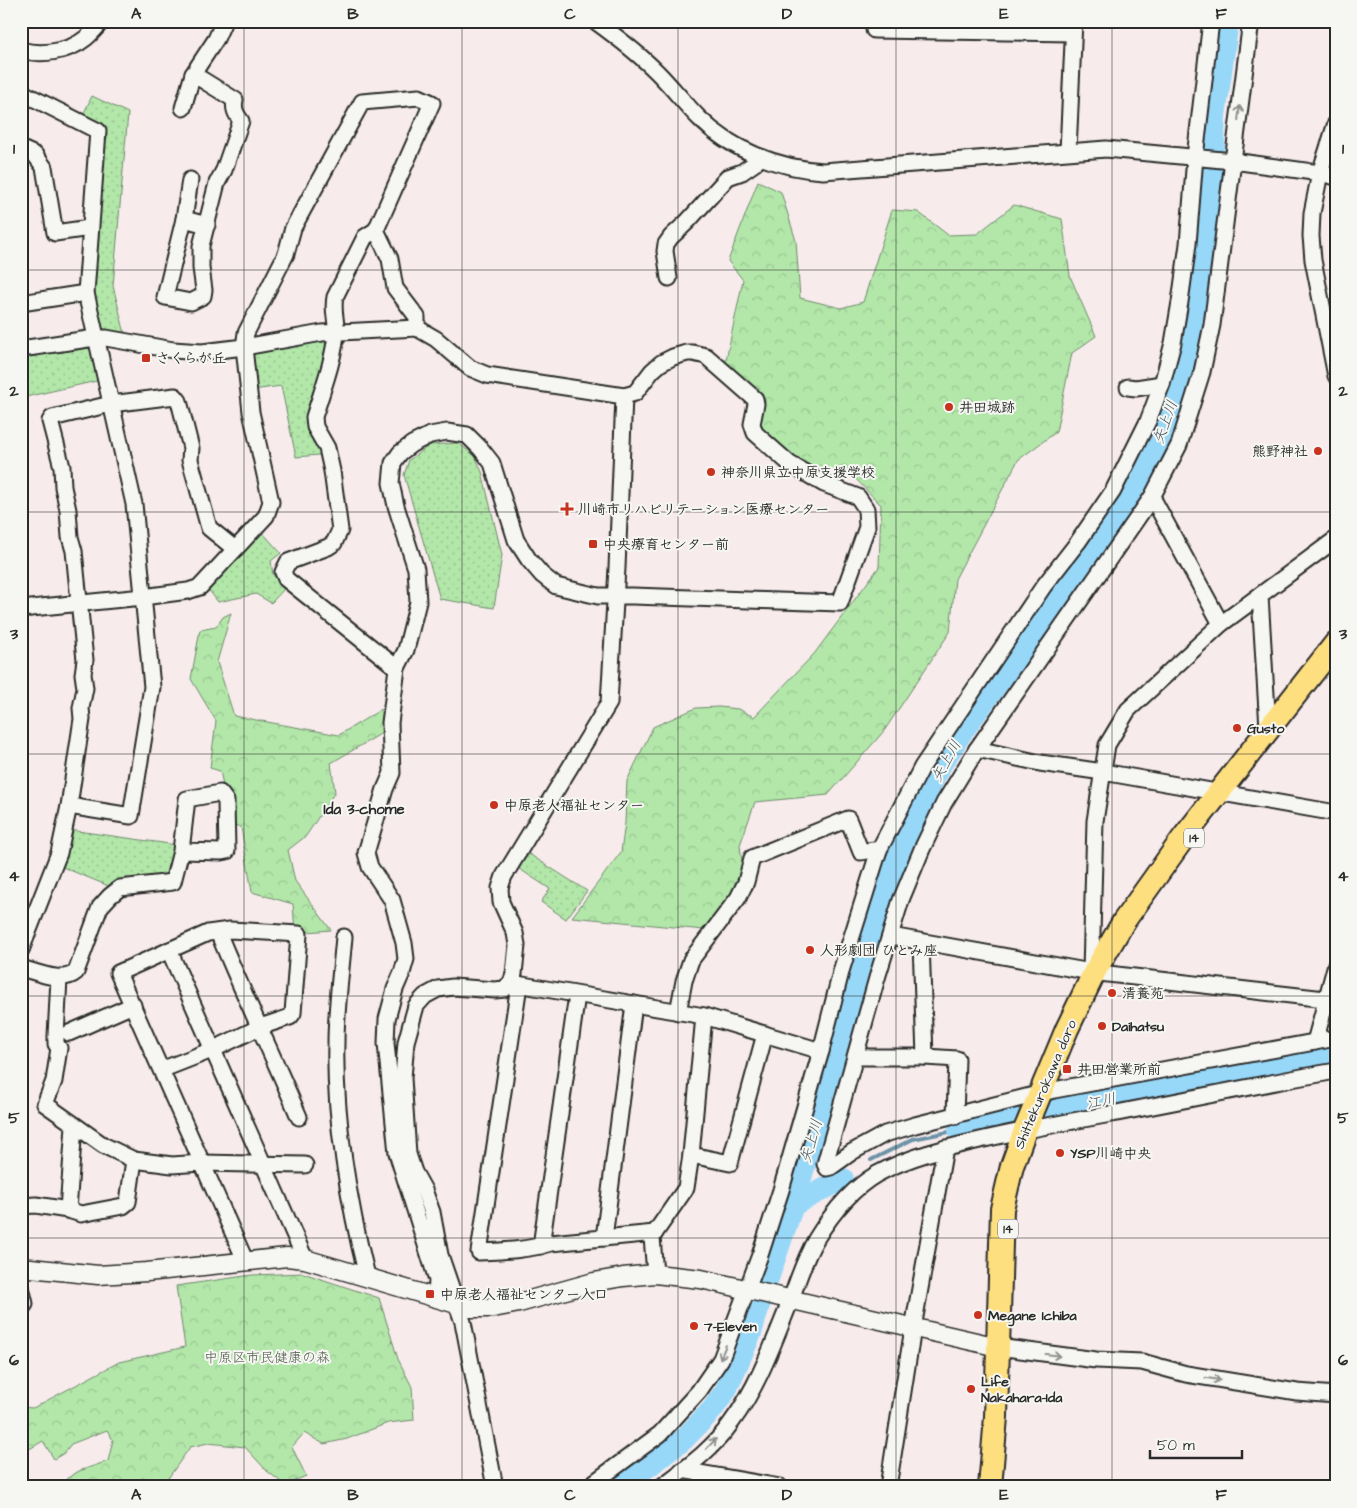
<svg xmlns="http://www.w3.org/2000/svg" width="1357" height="1508" font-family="'Architects Daughter','Klee One',sans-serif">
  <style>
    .forest { fill: url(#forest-crowns); stroke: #6e896a }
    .park { fill: url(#park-dots); stroke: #6e896a }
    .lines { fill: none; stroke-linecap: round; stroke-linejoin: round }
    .stream { stroke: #6c93a7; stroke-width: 4 }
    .river { stroke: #97d8f9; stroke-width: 22 }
    .minor-casing { stroke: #2b2b2b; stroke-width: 19 }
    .tertiary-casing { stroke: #2b2b2b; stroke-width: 21 }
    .primary-casing { stroke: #2b2b2b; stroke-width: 26 }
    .minor { stroke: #f6f6f2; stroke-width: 15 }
    .tertiary { stroke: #f6f6f2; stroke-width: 18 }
    .primary { stroke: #fedf80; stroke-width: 22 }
    .oneway { stroke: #90908e }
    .grid { fill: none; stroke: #2b2b2b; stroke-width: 1; stroke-opacity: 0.55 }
    .poi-dot { fill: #c8321e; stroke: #f6f6f2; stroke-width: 2 }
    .labels { text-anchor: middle; stroke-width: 4; stroke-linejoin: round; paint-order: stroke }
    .shield { fill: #f6f6f2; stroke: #686867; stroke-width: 1 }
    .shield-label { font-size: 12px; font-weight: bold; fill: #2b2b2b }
    .poi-label { font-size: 14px; font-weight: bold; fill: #2b2b2b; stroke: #f6f6f2; text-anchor: start }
    .street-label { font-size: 14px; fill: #2b2b2b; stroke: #f6f6f2 }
    .park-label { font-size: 14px; fill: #4d5a4a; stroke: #f6f6f2 }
    .water-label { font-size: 15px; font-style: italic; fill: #46565e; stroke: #f6f6f2 }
    .neighbourhood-label { font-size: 15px; font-weight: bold; fill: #2b2b2b; stroke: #f6f6f2 }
    .neatline { fill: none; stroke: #2b2b2b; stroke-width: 2 }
    .grid-label { font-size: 16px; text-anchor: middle; font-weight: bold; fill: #2b2b2b }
  </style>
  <defs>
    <pattern id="forest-crowns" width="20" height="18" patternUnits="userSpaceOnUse" patternTransform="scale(1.25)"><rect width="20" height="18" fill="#b2e7a9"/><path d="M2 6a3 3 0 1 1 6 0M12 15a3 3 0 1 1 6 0" fill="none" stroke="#99c692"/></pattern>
    <pattern id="park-dots" width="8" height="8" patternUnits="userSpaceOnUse" patternTransform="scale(1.25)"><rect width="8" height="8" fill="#b2e7a9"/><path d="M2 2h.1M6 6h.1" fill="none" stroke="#99c692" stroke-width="1.8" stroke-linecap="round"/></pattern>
  </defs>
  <rect width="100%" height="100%" fill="#f7ebec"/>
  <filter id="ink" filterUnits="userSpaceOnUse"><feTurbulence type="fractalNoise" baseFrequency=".02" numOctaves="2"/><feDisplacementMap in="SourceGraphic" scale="10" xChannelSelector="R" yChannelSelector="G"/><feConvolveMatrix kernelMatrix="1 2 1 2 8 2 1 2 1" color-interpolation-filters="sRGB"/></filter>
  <g filter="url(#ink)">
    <!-- forest -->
    <g class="forest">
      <polygon points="758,181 781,192 796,241 800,298 841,308 863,302 892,210 918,212 948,235 977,234 1014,205 1062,219 1070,276 1096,336 1072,353 1056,432 1018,460 955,579 950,632 884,731 828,795 755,802 740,845 744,879 704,930 572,917 621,852 625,823 627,781 653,727 696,708 719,707 738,709 754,717 814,654 879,567 881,505 848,471 808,468 788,454 758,427 762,402 725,365 743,280 728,261"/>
      <polygon points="231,613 217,662 234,716 339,735 385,707 382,733 331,763 335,792 306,836 288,850 295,881 331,930 295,933 293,904 252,892 241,827 231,824 220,771 210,768 216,721 191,679 200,630 216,627 223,617"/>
      <polygon points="303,1273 379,1298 398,1359 412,1387 414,1420 388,1423 347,1439 324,1444 304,1433 292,1447 306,1476 285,1485 267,1471 245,1447 208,1443 190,1447 162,1487 70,1487 66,1479 79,1471 108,1461 113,1440 107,1430 71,1444 64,1453 54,1459 43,1441 21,1454 21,1407 33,1408 119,1362 185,1347 176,1286 252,1275"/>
    </g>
    <!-- park -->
    <g class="park">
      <polygon points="92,96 128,113 113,286 125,334 101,329 92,288 105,128 82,117"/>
      <polygon points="324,337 330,343 309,422 323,452 319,455 296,457 281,386 253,390 250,353"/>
      <polygon points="90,348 95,351 101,380 21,398 21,358"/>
      <polygon points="458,443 475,456 482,472 502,555 494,608 440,599 404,475 409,460 430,445"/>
      <polygon points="261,531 281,553 271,561 273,575 285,588 271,603 256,594 218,602 208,589"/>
      <path d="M70 830 177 845 170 872 166 877C145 880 130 876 111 887L60 866Z"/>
      <polygon points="529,854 587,891 566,919 541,902 550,889 518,868"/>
    </g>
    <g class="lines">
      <!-- stream -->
      <polyline class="stream" points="871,1160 913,1139 959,1130"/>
      <!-- river -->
      <g class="river">
        <polyline points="959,1130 1065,1107 1281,1066 1336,1053"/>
        <polyline points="793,1205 843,1179"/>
        <polyline points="621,1487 683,1440 712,1410 726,1390 751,1333 759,1305 793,1205 858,985 884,888 919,810 938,769 962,732 1043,621 1099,542 1132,490 1155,451 1168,417 1187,363 1195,321 1205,248 1213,164 1215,116 1228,21"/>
      </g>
      <defs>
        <g id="minor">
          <path d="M595 21C617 37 638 53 657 72 672 87 684 103 699 118 731 150 778 168 823 171L1106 149 1233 161 1320 173 1336 177"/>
          <polyline points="1251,21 1212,325 1202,372 1179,445 1152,497 977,749 944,803 922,849 901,900 877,978 825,1164 827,1168 831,1167 852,1152 885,1134 915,1125 1054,1090 1336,1038"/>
          <polyline points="874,30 1073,33"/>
          <path d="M21 50C41 56 69 52 86 38 92 33 97 27 102 21"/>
          <path d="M193 74 235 100C233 109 236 114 241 121L224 170 217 183 201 246V268L204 290 203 296 191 302 165 297 184 219 207 225"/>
          <polyline points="21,92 98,131 86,293 134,504 152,687 131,816 69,806"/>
          <polyline points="183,108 193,74 216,39 224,21"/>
          <polyline points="1336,123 1320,173 1312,213 1311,236 1313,260 1336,376"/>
          <polyline points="21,150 24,150 35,155 44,167 55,233 90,228"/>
          <polyline points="1068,151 1074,21"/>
          <polyline points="184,219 190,180"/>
          <polyline points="376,230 390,259 395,288 417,317 417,328"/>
          <polyline points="669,278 665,251 666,244 671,237 687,222 728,177 742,172 755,163 761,157"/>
          <polyline points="21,303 86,293"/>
          <polyline points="21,349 95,338 106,338 173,350 202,352 244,347 322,333 417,328 436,339 470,368 487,375 624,396 635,393 652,371 661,363 673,357 687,353 693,353 706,356 755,399 756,404 752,424 755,433 790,464 824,484 858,497 866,509 867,527 840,603 633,596 598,596 556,586 542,575 529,560 516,540 492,463 481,449 467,435 447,432 430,435 412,444 400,453 393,463 391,483 396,506 416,569 418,602 406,650 397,668 390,723 392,773 385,789 366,853 370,867 392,900 404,943 406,959 402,973 395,989 387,1019 386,1043 397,1153 437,1280 436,1297"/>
          <polyline points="1128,387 1136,388 1162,384"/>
          <polyline points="1152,497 1221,624"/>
          <polyline points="1260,596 1268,728"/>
          <path d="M21 609 143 597 188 591 200 587 266 516 271 502 251 412 244 347 246 333 286 254 293 228 362 102 419 97 432 103 376 230 365 237 335 297C332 311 337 320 336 333 334 360 322 391 314 417L315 427 327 448 332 471 340 530 334 543 328 547 288 562 283 572 286 579 397 668"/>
          <polyline points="977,749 1040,763 1103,772 1336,813"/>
          <path d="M218 932C243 994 273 1055 299 1117"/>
          <polyline points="891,936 1091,972 1325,999"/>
          <path d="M344 937C341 972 336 1008 336 1043 334 1117 349 1205 367 1276"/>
          <polyline points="921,942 925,1057"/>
          <polyline points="21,950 59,853 69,806 82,719 81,708 85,688 83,674 85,660 74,551 70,537 68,510 63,487 62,467 50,421 52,418 111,404 175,396 179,401 191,448 190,460 209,528 235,549"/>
          <polyline points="169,950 305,1259"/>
          <path d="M21 968C37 972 62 984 76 972L100 907 110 896 120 888 173 882 181 851 187 799 220 793 226 801 227 851 222 852 181 851"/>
          <polyline points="1091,972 1095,821 1107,745 1128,710 1221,624 1336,539"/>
          <polyline points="59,978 56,1036 56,1044 59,1048 54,1081 45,1104 103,1145 134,1160 172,1165 202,1163 305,1165"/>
          <polyline points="511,983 704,1016 821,1051"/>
          <path d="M519 985 479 1252C504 1251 528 1250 551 1243L655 1233"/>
          <polyline points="678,1012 684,981 691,960 738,898 746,882 752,858 848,819 861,852 873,850 879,850"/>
          <polyline points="69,1033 133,1005"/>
          <polyline points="1315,1042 1336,964"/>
          <polyline points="856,1057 925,1057 957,1059 955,1116"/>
          <polyline points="161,1070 212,1050 260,1027 290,1017 293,1013 299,934 230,930 208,933 118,973 245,1260"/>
          <polyline points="691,1155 730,1163 765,1034"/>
          <polyline points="21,1206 36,1205 68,1210 81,1214 123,1206 128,1202 134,1160"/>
          <polyline points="68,1210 74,1126"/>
          <polyline points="604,1238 634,1004"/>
          <polyline points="541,1246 577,995"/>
          <polyline points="655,1274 652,1237 686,1188 691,1155 704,1016"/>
          <polyline points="21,1287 25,1304 21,1309"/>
          <polyline points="998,1347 1096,1360 1142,1362 1186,1374 1297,1392 1336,1395"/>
          <polyline points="682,1470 780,1487"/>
          <polyline points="495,1487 463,1322 440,1255 432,1212 424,1190 414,1172 408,1154 403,1078 406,1042 416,1006 425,996 438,989 453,987 495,990 504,989 511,983 514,974 517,945 515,933 501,902 500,888 504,876 609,703 617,568 624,396"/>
          <polyline points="588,1487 660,1434 699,1391 721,1359 760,1255 781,1190 821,1051 842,968 879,850 922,767 1043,587 1078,542 1113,491 1148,421 1162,384 1173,343 1180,302 1188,244 1195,157 1211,21"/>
          <path d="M661 1487C686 1468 713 1449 731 1423 757 1388 772 1347 788 1307 797 1284 803 1261 816 1239 832 1213 851 1189 877 1174 908 1157 945 1148 980 1140 1023 1130 1067 1122 1111 1114 1186 1100 1260 1084 1336 1071"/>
          <polyline points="888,1487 913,1328 945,1148"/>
        </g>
        <polyline id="tertiary" points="21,1267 98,1275 147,1272 287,1257 305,1259 470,1308 493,1308 519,1303 594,1282 623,1277 655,1274 701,1279 998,1347"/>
        <polyline id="primary" points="990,1487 996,1417 1002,1209 1012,1166 1025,1130 1067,1029 1095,971 1124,921 1184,837 1336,643"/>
      </defs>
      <!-- minor casing -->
      <use href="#minor" class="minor-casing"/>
      <!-- tertiary casing -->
      <use href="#tertiary" class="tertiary-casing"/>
      <!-- primary casing -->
      <use href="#primary" class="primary-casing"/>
      <!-- minor -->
      <use href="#minor" class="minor"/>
      <!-- tertiary -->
      <use href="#tertiary" class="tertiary"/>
      <!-- primary -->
      <use href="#primary" class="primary"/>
    </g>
    <!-- one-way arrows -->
    <defs><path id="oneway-shaft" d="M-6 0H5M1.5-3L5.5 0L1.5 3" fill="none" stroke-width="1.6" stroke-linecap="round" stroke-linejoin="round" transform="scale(1.25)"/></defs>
    <g class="oneway">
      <use href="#oneway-shaft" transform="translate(1239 113) rotate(-83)"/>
      <use href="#oneway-shaft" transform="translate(723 1352) rotate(113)"/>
      <use href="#oneway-shaft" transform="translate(1053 1355) rotate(7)"/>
      <use href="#oneway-shaft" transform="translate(1213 1379) rotate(9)"/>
      <use href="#oneway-shaft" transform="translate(711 1444) rotate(-46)"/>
    </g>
  </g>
  <!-- grid -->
  <path class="grid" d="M244 21V1487M462 21V1487M678 21V1487M896 21V1487M1112 21V1487M21 270H1336M21 512H1336M21 754H1336M21 996H1336M21 1238H1336"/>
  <!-- markers -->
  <g class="poi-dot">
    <rect x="141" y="353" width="10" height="10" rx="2.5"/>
    <circle cx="949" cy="407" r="5"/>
    <circle cx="1318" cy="451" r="5"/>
    <circle cx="711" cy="472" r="5"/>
    <path d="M564.5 501.5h5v5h5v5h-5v5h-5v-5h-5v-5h5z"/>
    <rect x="588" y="539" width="10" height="10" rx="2.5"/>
    <circle cx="1237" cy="728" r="5"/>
    <circle cx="494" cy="805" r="5"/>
    <circle cx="810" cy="950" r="5"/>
    <circle cx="1112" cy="993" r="5"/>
    <circle cx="1102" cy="1026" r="5"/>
    <rect x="1062" y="1064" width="10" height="10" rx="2.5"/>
    <circle cx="1060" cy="1153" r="5"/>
    <rect x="425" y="1289" width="10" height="10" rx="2.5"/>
    <circle cx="978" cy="1315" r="5"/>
    <circle cx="694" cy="1326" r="5"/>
    <circle cx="971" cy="1389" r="5"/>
  </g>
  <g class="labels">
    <!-- shield labels -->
    <g class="shield">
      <rect x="1184" y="828.5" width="20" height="19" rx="4"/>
      <rect x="998" y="1219.5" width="20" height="19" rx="4"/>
    </g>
    <g class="shield-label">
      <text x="1194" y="842">14</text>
      <text x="1008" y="1233">14</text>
    </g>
    <!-- poi labels -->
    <g class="poi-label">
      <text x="156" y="363">さくらが丘</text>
      <text x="959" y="412">井田城跡</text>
      <text x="1308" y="456" text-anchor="end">熊野神社</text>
      <text x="721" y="477">神奈川県立中原支援学校</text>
      <text x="578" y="514">川崎市リハビリテーション医療センター</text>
      <text x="603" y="549">中央療育センター前</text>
      <text x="1247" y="733">Gusto</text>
      <text x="504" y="810">中原老人福祉センター</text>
      <text x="820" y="955">人形劇団 ひとみ座</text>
      <text x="1122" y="998">清養苑</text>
      <text x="1112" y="1031">Daihatsu</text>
      <text x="1077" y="1074">井田営業所前</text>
      <text x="1070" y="1158">YSP川崎中央</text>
      <text x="440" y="1299">中原老人福祉センター入口</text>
      <text x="988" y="1320">Megane Ichiba</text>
      <text x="704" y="1331">7-Eleven</text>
      <text x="981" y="1386">Life<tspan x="981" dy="16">Nakahara-Ida</tspan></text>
    </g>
    <!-- street labels -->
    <g class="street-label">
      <text transform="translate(1045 1084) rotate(-67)" y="5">Shittekurokawa doro</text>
    </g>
    <!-- park labels -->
    <g class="park-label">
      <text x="267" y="1362">中原区市民健康の森</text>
    </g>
    <!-- water labels -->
    <g class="water-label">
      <text transform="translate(1165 422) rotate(-70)" y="5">矢上川</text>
      <text transform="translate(946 761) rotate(-61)" y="5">矢上川</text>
      <text transform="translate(1101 1101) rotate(-12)" y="5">江川</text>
      <text transform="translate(811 1141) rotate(-74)" y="5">矢上川</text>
    </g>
    <!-- neighbourhood labels -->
    <g class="neighbourhood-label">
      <text x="364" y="814">Ida 3-chome</text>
    </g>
  </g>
  <!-- margin -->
  <rect width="1357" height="1508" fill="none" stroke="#f6f6f2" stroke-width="55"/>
  <!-- scale -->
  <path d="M1150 1450v8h92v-8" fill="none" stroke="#2b2b2b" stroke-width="2.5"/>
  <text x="1157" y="1450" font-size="15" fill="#2b2b2b" stroke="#f6f6f2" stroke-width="4" paint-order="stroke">50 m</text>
  <rect x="28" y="28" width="1302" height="1452" class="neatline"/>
  <g class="grid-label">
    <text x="136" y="19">A</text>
    <text x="353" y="19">B</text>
    <text x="570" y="19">C</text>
    <text x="787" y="19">D</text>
    <text x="1004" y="19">E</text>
    <text x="1221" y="19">F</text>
    <text x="14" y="154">1</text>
    <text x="1343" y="154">1</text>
    <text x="14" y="396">2</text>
    <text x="1343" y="396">2</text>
    <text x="14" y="639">3</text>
    <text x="1343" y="639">3</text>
    <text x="14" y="881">4</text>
    <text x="1343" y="881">4</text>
    <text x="14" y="1123">5</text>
    <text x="1343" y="1123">5</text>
    <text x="14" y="1365">6</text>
    <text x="1343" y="1365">6</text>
    <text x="136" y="1500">A</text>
    <text x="353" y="1500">B</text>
    <text x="570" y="1500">C</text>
    <text x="787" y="1500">D</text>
    <text x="1004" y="1500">E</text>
    <text x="1221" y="1500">F</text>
  </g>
</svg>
